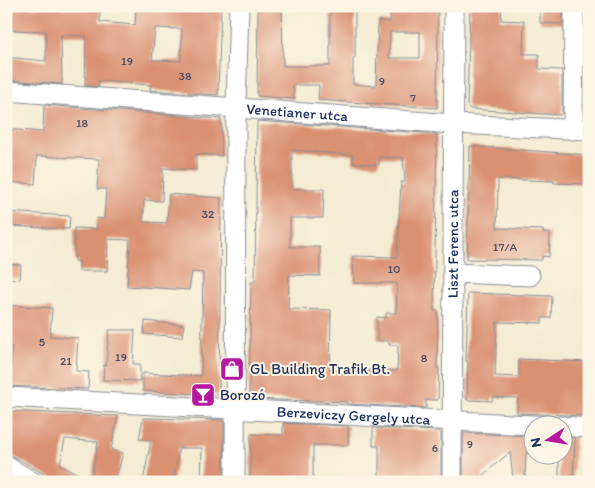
<svg xmlns="http://www.w3.org/2000/svg" width="595" height="488" font-family="Itim,sans-serif">
  <style>
    .building { fill: #da9172; fill-rule: evenodd }
    .lines { fill: none; stroke-linecap: round; stroke-linejoin: round }
    .minor-casing { stroke: #878d98; stroke-width: 21 }
    .minor { stroke: #fff; stroke-width: 19 }
    .labels { text-anchor: middle; stroke-width: 4; stroke-linejoin: round; paint-order: stroke }
    .number-label { font-size: 12px; fill: #4b4863 }
    .street-label { font-size: 15px; fill: #1b2f5e; stroke: #fcf5e5 }
    .poi-label { font-size: 15px; fill: #1b2f5e; stroke: #fcf5e5; text-anchor: start }
  </style>
  <rect width="100%" height="100%" fill="#fcf5e5"/>
  <filter id="ink" filterUnits="userSpaceOnUse"><feTurbulence type="fractalNoise" baseFrequency=".02" numOctaves="2"/><feDisplacementMap in="SourceGraphic" scale="10" xChannelSelector="R" yChannelSelector="G"/><feConvolveMatrix kernelMatrix="1 2 1 2 8 2 1 2 1" color-interpolation-filters="sRGB"/></filter>
  <filter id="wash" filterUnits="userSpaceOnUse"><feTurbulence type="fractalNoise" baseFrequency=".0096" numOctaves="4" result="noise"/><feDisplacementMap in="SourceGraphic" scale="20" xChannelSelector="R" yChannelSelector="G"/><feGaussianBlur stdDeviation="1.12" result="paint"/><feColorMatrix in="noise" values="0 0 0 0 0 0 0 0 0 0 0 0 0 0 0 0 0 1.4 0 .05"/><feComposite in="paint" operator="in"/></filter>
  <g filter="url(#wash)">
    <rect width="100%" height="100%" fill="#f3ebd2"/>
    <g id="blocks">
      <!-- building -->
      <g class="building">
        <path d="M6 6 88 9V6H100V22L135 25 136 6 201 10V6H221L218 95 150 90 151 85 99 81 98 87 85 86 86 36 61 35 62 84 6 80V57L46 61V31L6 30ZM155 28 182 29 181 61 152 60Z"/>
        <path d="M258 6H282L283 66H330V6H343V10H355V58H353V84L376 86 378 21 390 22V6H438L437 108 318 100 319 85H293L294 99 257 96ZM390 32H420V58H389Z"/>
        <polygon points="470,6 502,6 501,20 524,21 523,54 539,54 539,69 562,70 562,113 560,115 470,109 467,105"/>
        <polygon points="540,6 563,6 563,24 540,23"/>
        <polygon points="585,71 589,71 589,119 585,119 584,115"/>
        <polygon points="44,105 221,119 222,156 196,154 196,170 163,168 162,201 144,200 143,222 167,223 169,194 221,198 219,395 143,391 143,373 201,376 203,273 192,272 189,290 127,286 130,240 108,239 107,271 79,271 79,261 75,261 74,228 96,229 97,218 104,219 106,189 97,189 99,159 37,156 35,184 6,182 6,129 43,132"/>
        <path d="M257 121 437 134 434 311H438L437 368H439L438 400H426V408L347 404V402L249 399 251 282H255ZM292 150 353 155V163L379 165V157L403 158 405 182H401L397 257 353 256 354 283H397L396 313H386V318L377 317V341H389V345H398L397 371 330 370 331 310 288 309 289 275 320 276V247H290V218H323L324 189H292Z"/>
        <polygon points="470,146 589,155 589,180 584,180 584,184 554,183 554,181 498,179 497,228 543,230 543,233 550,233 549,257 542,256 542,260 467,259"/>
        <polygon points="6,212 70,216 69,229 6,226"/>
        <polygon points="6,264 21,265 20,279 6,278"/>
        <polygon points="468,293 552,296 551,318 542,318 542,323 497,322 495,376 519,377 519,359 589,362 589,416 517,413 518,398 493,397 492,401 467,400 468,361 466,361"/>
        <polygon points="6,305 52,308 50,336 78,338 76,371 89,372 88,389 6,386 6,373 10,374 12,347 6,346"/>
        <polygon points="145,321 184,325 182,337 144,334"/>
        <polygon points="109,330 135,330 133,364 140,364 140,381 103,380 104,365 106,366"/>
        <path d="M6 411 118 416 111 450 123 453 115 482H58L6 452ZM65 439 98 442 91 480 60 465Z"/>
        <polygon points="143,418 222,420 224,423 224,482 201,482 202,448 179,448 173,482 143,482 151,440 139,439"/>
        <polygon points="283,423 348,426 348,445 313,445 313,482 250,482 251,434 283,435"/>
        <polygon points="373,428 439,431 441,433 441,482 379,482 379,446 373,446"/>
        <polygon points="463,433 532,436 532,453 526,453 525,479 513,479 510,452 483,475 483,482 463,482"/>
        <polygon points="562,437 575,438 573,482 559,482 559,456 562,456"/>
      </g>
    </g>
  </g>
  <g filter="url(#ink)">
    <use href="#blocks" fill-opacity="0" stroke="#878d98" stroke-width="1"/>
    <g class="lines">
      <defs>
        <g id="minor">
          <path id="s1" d="M6 91 453 124 589 130"/>
          <polyline points="573,130 574,6"/>
          <polyline points="453,273 530,276"/>
          <path id="s2" d="M6 397 551 426"/>
          <polyline points="562,426 589,428"/>
          <polyline points="6,466 33,482"/>
          <polyline points="235,482 236,108 239,6"/>
          <path id="s3" d="M452 482 454 6"/>
        </g>
      </defs>
      <!-- minor casing -->
      <use href="#minor" class="minor-casing"/>
      <!-- minor -->
      <use href="#minor" class="minor"/>
    </g>
  </g>
  <!-- icons -->
  <defs>
    <symbol id="shop-square" viewBox="-11 -11 22 22"><rect x="-9" y="-9" width="18" height="18" rx="4" fill="#b5179e" stroke="#fcf5e5"/><path d="M-5-2.5h2.3a2.7 3.5 0 0 1 5.4 0H5L5.5 6h-11ZM-1.5-2.5h3a1.5 2.3 0 0 0-3 0Z" fill="#fff"/></symbol>
    <symbol id="bar-square" viewBox="-11 -11 22 22"><rect x="-9" y="-9" width="18" height="18" rx="4" fill="#b5179e" stroke="#fcf5e5"/><path d="M-6-5H6L.8 .8V4.5H3.5V6h-7V4.5H-.8V.8Z" fill="#fff"/></symbol>
  </defs>
  <g fill-rule="evenodd">
    <use href="#shop-square" x="218" y="355" width="28" height="28"/>
    <use href="#bar-square" x="189" y="381" width="28" height="28"/>
  </g>
  <g class="labels">
    <!-- number labels -->
    <g class="number-label">
      <text x="127" y="65">19</text>
      <text x="185" y="80">38</text>
      <text x="382" y="85">9</text>
      <text x="413" y="102">7</text>
      <text x="82" y="127">18</text>
      <text x="208" y="218">32</text>
      <text x="505" y="251">17/A</text>
      <text x="394" y="273">10</text>
      <text x="42" y="346">5</text>
      <text x="121" y="361">19</text>
      <text x="424" y="362">8</text>
      <text x="66" y="365">21</text>
      <text x="470" y="448">9</text>
      <text x="435" y="452">6</text>
    </g>
    <!-- street labels -->
    <g class="street-label">
      <text dy="5" stroke="none"><textPath href="#s1" startOffset="292">Venetianer utca</textPath></text>
      <text dy="5" stroke="none"><textPath href="#s3" startOffset="238">Liszt Ferenc utca</textPath></text>
      <text dy="5" stroke="none"><textPath href="#s2" startOffset="348">Berzeviczy Gergely utca</textPath></text>
    </g>
    <!-- poi labels -->
    <g class="poi-label">
      <text x="250" y="374">GL Building Trafik Bt.</text>
      <text x="220" y="400">Borozó</text>
    </g>
  </g>
  <!-- margin -->
  <rect width="595" height="488" fill="none" stroke="#fcf5e5" stroke-width="25"/>
  <!-- north arrow -->
  <g transform="translate(548 440) rotate(258)"><circle r="24" fill="#fcf5e5" stroke="#a2a6af"/>
  <path d="M0-4L9 19L0 12L-9 19Z" fill="#b5179e"/>
  <text y="-8" font-size="14" font-weight="bold" text-anchor="middle" fill="#1b2f5e">N</text>
  </g>
</svg>
